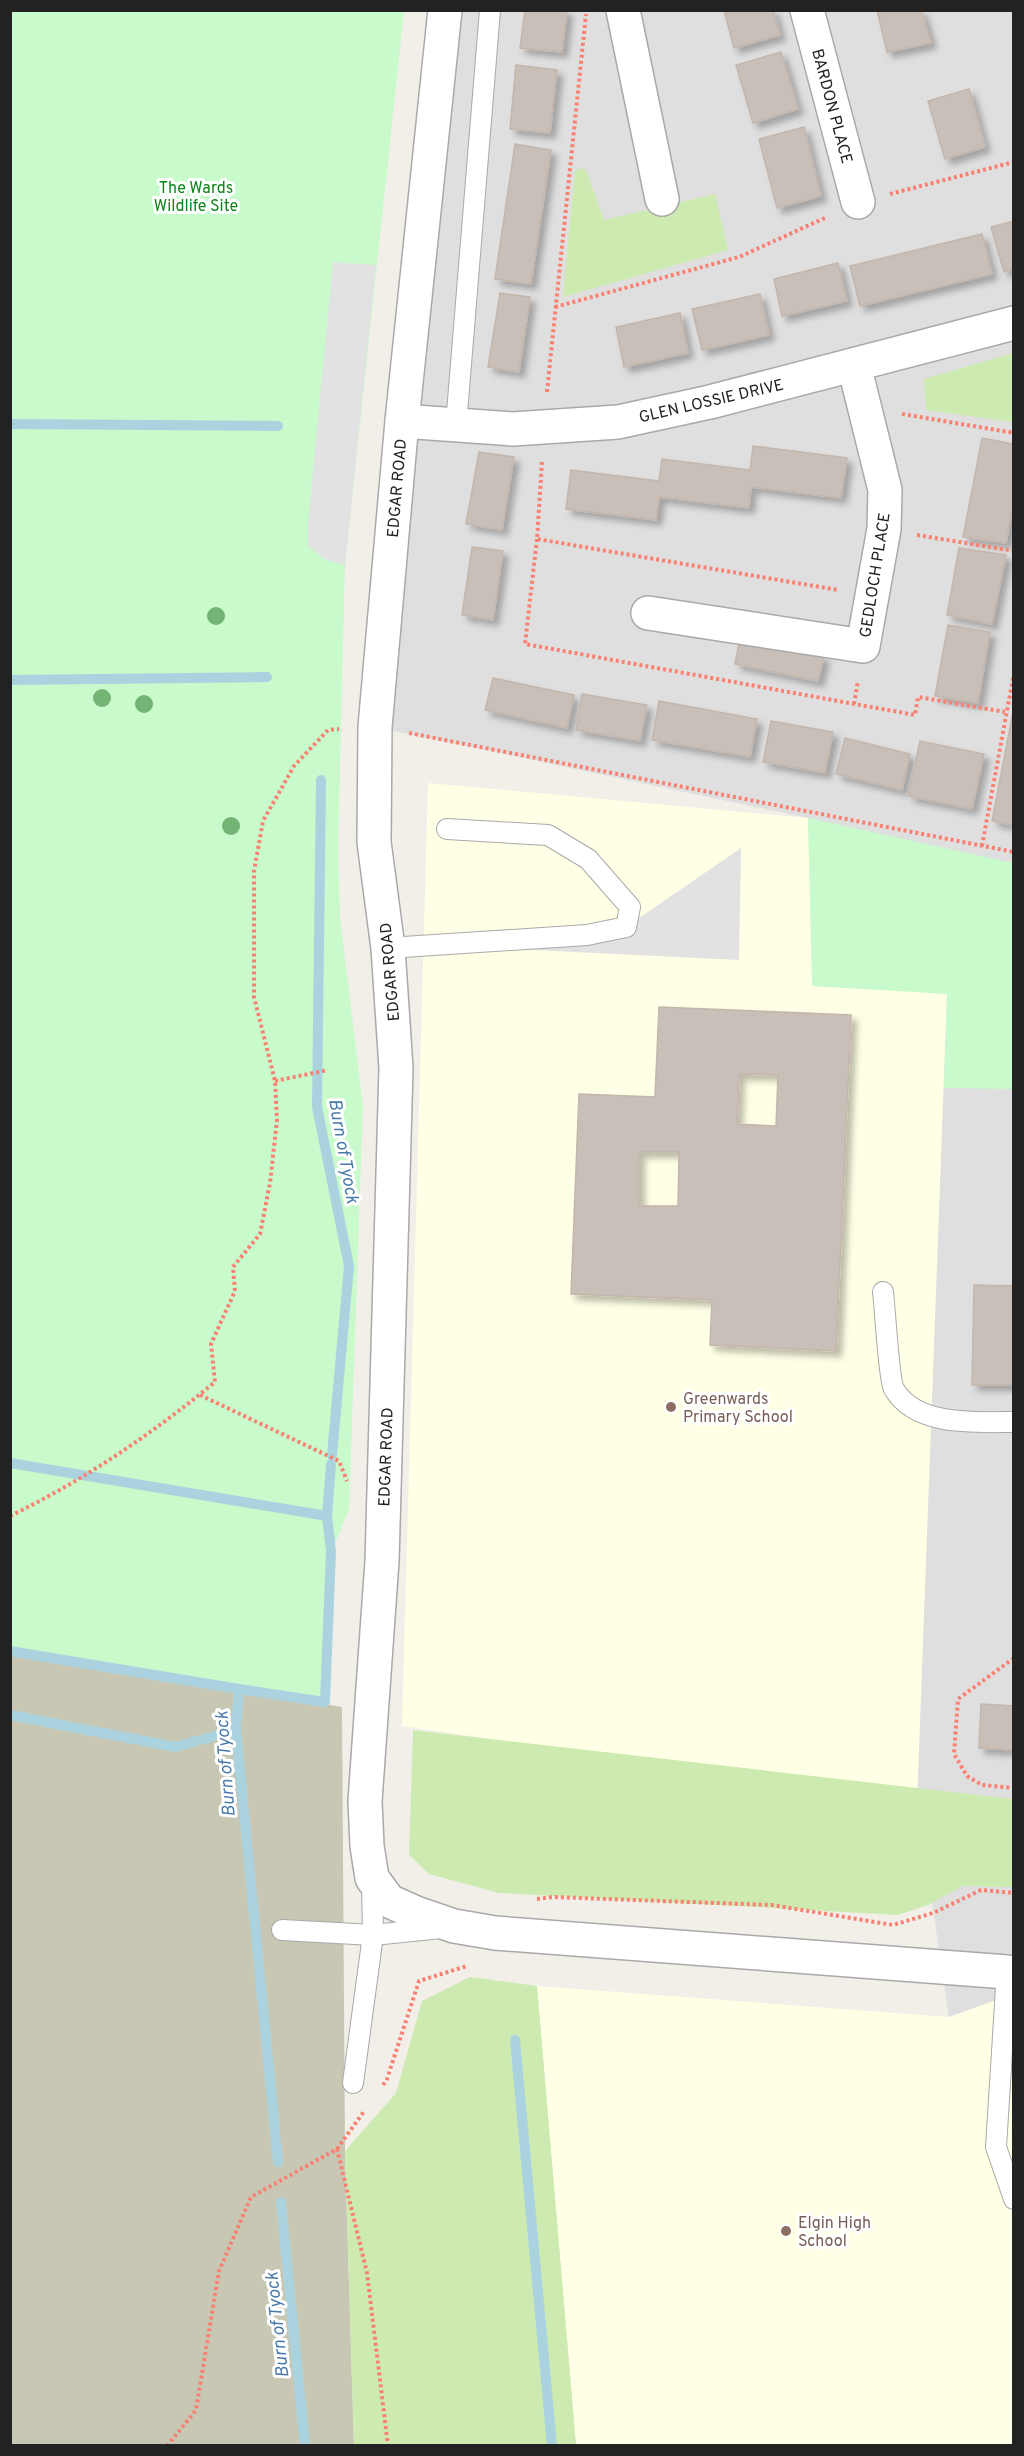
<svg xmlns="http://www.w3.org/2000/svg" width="1024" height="2456" font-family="Overpass,sans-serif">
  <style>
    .residential { fill: #e0dfdf }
    .education { fill: #ffffe5 }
    .construction { fill: #c7c7b4 }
    .grass { fill: #cdebb0 }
    .park { fill: #c8facc }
    .parking { fill: #e2e2e2 }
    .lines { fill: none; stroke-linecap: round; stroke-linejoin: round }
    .stream { stroke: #aad3df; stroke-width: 10 }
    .building { fill: #c7bfb8; stroke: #c4b6ab; stroke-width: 1.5; fill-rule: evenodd; filter: url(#shadow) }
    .service-casing { stroke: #a9a9a9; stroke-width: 22 }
    .minor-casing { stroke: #a9a9a9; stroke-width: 36 }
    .path { stroke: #fa8072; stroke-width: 4; stroke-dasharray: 3 3; stroke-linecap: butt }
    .service { stroke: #fff; stroke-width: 20 }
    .minor { stroke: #fff; stroke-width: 33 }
    .tree { fill: #74b475 }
    .education-dot { fill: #8d6e63; stroke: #fff; stroke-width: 2 }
    .labels { text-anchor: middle; stroke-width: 6; stroke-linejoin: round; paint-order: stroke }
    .street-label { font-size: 16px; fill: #222; stroke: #fff }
    .park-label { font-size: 16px; fill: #0c8416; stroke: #fff }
    .education-label { font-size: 16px; fill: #785e54; stroke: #fff; text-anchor: start }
    .water-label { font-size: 18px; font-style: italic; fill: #4a7aab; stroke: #fff }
  </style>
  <defs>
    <filter id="shadow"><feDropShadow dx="5.5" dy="5.5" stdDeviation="3" flood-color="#0004"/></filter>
  </defs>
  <rect width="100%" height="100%" fill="#f2efe9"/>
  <!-- residential -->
  <polygon class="residential" points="445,11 1013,11 1013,1994 949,2017 917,1801 947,994 812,986 808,818 375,727"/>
  <!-- education -->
  <g class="education">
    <polygon points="428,783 808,818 813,986 947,993 917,1801 402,1726"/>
    <polygon points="537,1986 949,2017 1013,1994 1013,2445 576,2445"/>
  </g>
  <!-- construction -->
  <polygon class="construction" points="10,1651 342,1707 345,2151 354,2445 11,2445"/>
  <!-- grass -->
  <g class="grass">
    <polygon points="582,168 586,170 604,220 715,194 728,250 563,297 575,171"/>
    <polygon points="1013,353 1013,422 926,410 924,379"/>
    <polygon points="413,1730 1013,1799 1013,1887 963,1886 928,1905 898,1915 499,1893 429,1874 409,1855"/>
    <polygon points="470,1977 537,1986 576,2445 354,2445 345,2151 396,2093 422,2001"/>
  </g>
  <!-- park -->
  <g class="park">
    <polygon points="10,11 404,11 345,565 338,848 340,919 363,1105 349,1510 331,1552 325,1702 11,1650"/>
    <polygon points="808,818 1013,863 1013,1089 944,1088 947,994 812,986"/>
  </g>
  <!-- parking -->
  <g class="parking">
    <polygon points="333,262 376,265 345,565 326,560 308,546 308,524"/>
    <polygon points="741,848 739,960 453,946 626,927"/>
  </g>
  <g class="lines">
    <!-- stream -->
    <g class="stream">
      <polyline points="10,424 278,426"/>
      <polyline points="10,680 267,677"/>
      <polyline points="321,780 317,1107 349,1266 332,1455"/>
      <polyline points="10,1463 327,1516"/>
      <polyline points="10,1651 239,1689"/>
      <polyline points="10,1715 175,1747 236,1730"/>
      <polyline points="515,2040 552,2446"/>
      <polyline points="278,2162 236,1730 239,1689 325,1702 331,1551 327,1516 331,1464"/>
      <polyline points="281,2202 305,2446"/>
    </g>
  </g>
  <!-- building -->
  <g class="building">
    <polygon points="525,10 567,10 562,52 520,48"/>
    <polygon points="724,10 773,10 780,35 734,48"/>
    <polygon points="877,10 921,10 931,43 887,52"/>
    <polygon points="781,52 798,109 753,123 736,65"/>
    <polygon points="516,65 557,70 550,133 510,129"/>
    <polygon points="969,89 985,147 945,159 928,101"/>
    <polygon points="804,127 821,196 777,208 759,139"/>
    <polygon points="515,144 551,150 531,284 495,279"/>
    <polygon points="1014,221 1014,269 1004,272 991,227"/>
    <polygon points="982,234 992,274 860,306 850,266"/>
    <polygon points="838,263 847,301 782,316 774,279"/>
    <polygon points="500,293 530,297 519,372 488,367"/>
    <polygon points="760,294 769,335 702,350 692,309"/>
    <polygon points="680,313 688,353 624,367 616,327"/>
    <polygon points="982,438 1014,444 1014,500 1006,543 963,537"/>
    <polygon points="753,446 847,458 841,498 751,487 749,508 659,497 656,520 566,509 571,470 659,481 662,459 750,470"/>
    <polygon points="479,452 514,457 502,530 466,524"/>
    <polygon points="472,547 503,551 493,620 462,615"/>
    <polygon points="959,548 1006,555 992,624 947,615"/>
    <polygon points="948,625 990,632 978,703 935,696"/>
    <polygon points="740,638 824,656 818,681 735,664"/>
    <polygon points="493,678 574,695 567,728 485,710"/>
    <polygon points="582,694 647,705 640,741 576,730"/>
    <polygon points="659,701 757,719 750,757 652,740"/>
    <polygon points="1014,707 1014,825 992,821"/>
    <polygon points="771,721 833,732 825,773 763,762"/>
    <polygon points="845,738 910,754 902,790 836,774"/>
    <polygon points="920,741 984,754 972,809 908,796"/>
    <path d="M659 1007 851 1015 836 1351 710 1345 712 1300 571 1294 579 1094 655 1097ZM739 1074 778 1075 776 1126 737 1124ZM639 1152H679L678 1206H639Z"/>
    <polygon points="974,1285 1014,1286 1014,1385 972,1385"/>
    <polygon points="981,1704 1014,1706 1014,1750 979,1748"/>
  </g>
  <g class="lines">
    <defs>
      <g id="service">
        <polyline points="456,425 490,10"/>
        <polyline points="388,948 587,935 626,927 630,907 588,859 548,835 447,829"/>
        <path d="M883 1292C885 1308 889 1380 894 1389 916 1427 976 1422 1014 1422"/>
        <polyline points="282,1930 373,1935 441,1928"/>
        <polyline points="1014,1972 1007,1972 996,2147 1014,2199"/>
        <polyline points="353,2083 373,1935 372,1880"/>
      </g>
      <g id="minor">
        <polyline points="445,10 402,421 375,727 374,842 388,948 396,1068 382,1561 365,1801 367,1846 372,1878 389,1901 416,1913 454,1926 495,1933 1007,1972"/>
        <polyline points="623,10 662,199"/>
        <polyline points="807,10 858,202"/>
        <polyline points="402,421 513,429 618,422 710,402 1014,323"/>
        <polyline points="648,613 863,646 884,529 885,490 854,365"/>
      </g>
    </defs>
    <!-- service casing -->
    <use href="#service" class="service-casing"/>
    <!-- minor casing -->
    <use href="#minor" class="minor-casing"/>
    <!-- path -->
    <g class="path">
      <polyline points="890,194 1014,162"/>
      <polyline points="555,307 739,257 827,217"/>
      <polyline points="547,392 586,14"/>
      <polyline points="902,414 1014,433"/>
      <polyline points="542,462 537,539 838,590"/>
      <polyline points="917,535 1014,551"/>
      <polyline points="537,539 525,644 915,715 918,697 1005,712"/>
      <polyline points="854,704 858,681"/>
      <polyline points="409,733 1014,852"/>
      <polyline points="982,846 1014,673"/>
      <polyline points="275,1081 328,1070"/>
      <polyline points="200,1395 339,1461 347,1481"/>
      <path d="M10 1516C84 1480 152 1434 215 1382L211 1344 235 1291 233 1267 260 1234 270 1183 277 1120 275 1081 254 997V871L263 821 294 766 328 730 339 729"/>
      <polyline points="1014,1658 958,1699 954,1754 967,1776 982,1785 1014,1788"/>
      <polyline points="537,1899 552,1897 772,1905 893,1925 933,1913 981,1890 1014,1893"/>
      <polyline points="383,2085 387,2079 419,1981 467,1966"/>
      <polyline points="337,2149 365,2110"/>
      <polyline points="167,2446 196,2410 219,2271 251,2197 337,2149 367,2273 388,2446"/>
    </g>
    <!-- service -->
    <use href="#service" class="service"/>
    <!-- minor -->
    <use href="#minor" class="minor"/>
  </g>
  <!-- trees -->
  <g class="tree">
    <circle cx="216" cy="616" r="9"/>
    <circle cx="102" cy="698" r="9"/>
    <circle cx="144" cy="704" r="9"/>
    <circle cx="231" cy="826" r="9"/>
  </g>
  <!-- markers -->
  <g class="education-dot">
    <circle cx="671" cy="1407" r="6"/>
    <circle cx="786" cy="2231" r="6"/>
  </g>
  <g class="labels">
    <!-- street labels -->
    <g class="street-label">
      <text transform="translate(833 106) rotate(75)" y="6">BARDON PLACE</text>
      <text transform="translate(711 400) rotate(-13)" y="6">GLEN LOSSIE DRIVE</text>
      <text transform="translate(396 488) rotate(-85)" y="6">EDGAR ROAD</text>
      <text transform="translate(874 575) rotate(-81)" y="6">GEDLOCH PLACE</text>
      <text transform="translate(389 972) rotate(-95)" y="6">EDGAR ROAD</text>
      <text transform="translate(385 1457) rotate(-88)" y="6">EDGAR ROAD</text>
    </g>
    <!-- park labels -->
    <g class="park-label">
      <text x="196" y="193">The Wards<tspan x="196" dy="18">Wildlife Site</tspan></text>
    </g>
    <!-- education labels -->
    <g class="education-label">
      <text x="683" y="1404">Greenwards<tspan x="683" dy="18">Primary School</tspan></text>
      <text x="798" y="2228">Elgin High<tspan x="798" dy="18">School</tspan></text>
    </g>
    <!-- water labels -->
    <g class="water-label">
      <text transform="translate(344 1151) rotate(80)" y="6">Burn of Tyock</text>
      <text transform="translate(225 1764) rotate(-94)" y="6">Burn of Tyock</text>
      <text transform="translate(277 2325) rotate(-96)" y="6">Burn of Tyock</text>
    </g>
  </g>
  <!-- border -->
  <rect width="1024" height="2456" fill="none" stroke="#222222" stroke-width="24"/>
</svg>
